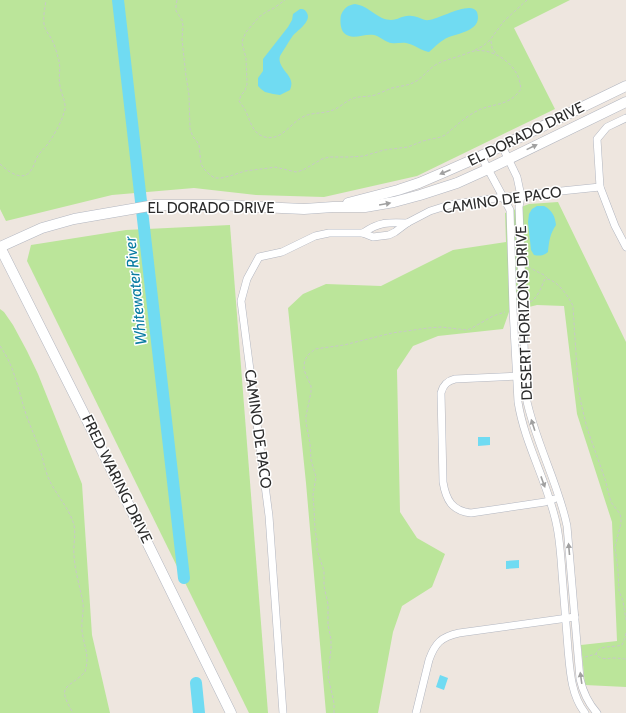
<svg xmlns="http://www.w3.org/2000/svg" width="626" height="713" font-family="Cabin,sans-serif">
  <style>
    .green { fill: #bbe59a }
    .water { fill: #70dbf2 }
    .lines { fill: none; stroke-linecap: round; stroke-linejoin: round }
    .river { stroke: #70dbf2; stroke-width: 12 }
    .minor-casing { stroke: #b2b6c0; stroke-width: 8 }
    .secondary-casing { stroke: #b2b6c0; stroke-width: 11 }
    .path { stroke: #c8c8c8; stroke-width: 1; stroke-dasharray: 3 2; stroke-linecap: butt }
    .minor { stroke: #fff; stroke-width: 7 }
    .secondary { stroke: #fff; stroke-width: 10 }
    .oneway { fill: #a0a0a0 }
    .labels { text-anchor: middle; stroke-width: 3; stroke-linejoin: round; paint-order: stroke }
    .street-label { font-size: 15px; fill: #2c2c2c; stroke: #fff }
    .water-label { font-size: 16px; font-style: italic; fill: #0a7ca2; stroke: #fff }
  </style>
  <rect width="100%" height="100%" fill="#eee6df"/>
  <!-- green -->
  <g class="green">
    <polygon points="0,0 570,0 514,28 555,109 417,176 324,197 256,195 194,188 112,195 6,221 0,209"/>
    <polygon points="558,202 626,342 626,687 585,685 581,645 617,641 612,522 577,414 564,306 537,305 509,312 503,329 438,336 413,346 397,370 400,512 417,538 445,554 432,587 402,606 393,632 378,713 326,713 306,483 288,308 303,294 326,284 381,286 453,250 506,242 505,213 529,204"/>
    <polygon points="230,225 268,713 249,713 27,261 31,245 126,230"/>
    <polygon points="0,309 4,312 13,325 27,351 38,374 82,484 92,635 110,713 0,713"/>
  </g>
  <!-- water -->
  <g class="water">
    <path d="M355 4C367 6 372 13 382 18 397 24 400 14 412 16 418 16 423 21 429 20 440 19 471 0 477 12 483 30 460 33 449 37 441 40 435 47 429 52 421 51 414 44 406 43 400 42 394 45 388 42 383 40 379 36 374 35 364 33 352 41 344 33 340 29 340 19 341 15 344 8 348 5 355 4Z"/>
    <path d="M300 9C303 9 305 9 307 13 312 22 296 31 292 37 289 41 282 53 280 56 277 66 290 74 291 81 292 84 291 87 290 90L280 95 273 94 265 92 261 89 258 86V78L263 71V59L288 27 292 20 293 14Z"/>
    <path d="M537 206H544C552 210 555 216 556 225 550 234 549 241 548 252 543 256 540 256 534 255L531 250 528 222 529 214 532 209Z"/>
    <polygon points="478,437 490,437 490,445 478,446"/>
    <polygon points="519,560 519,568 506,569 506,561"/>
    <polygon points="440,675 448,678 444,690 436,687"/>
  </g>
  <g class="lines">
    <!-- river -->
    <g class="river">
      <polyline points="118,0 184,578"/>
      <polyline points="196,683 199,713"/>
    </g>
    <defs>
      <g id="minor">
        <polyline points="626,118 607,127 597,139 600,187 615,226 626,247"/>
        <path d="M502 146 517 177 521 196 519 207 526 397C535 442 558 482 567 526L580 679C583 692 588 703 597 713"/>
        <path d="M481 156 510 210 513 309 518 402C525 446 549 484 557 527 560 542 561 558 562 573 564 598 566 624 568 649 570 671 571 695 585 713"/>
        <path d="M363 233C379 222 388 222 407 223"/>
        <path d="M520 376 455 379C447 381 443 385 441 393L443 482C446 500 452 511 471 513L545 502 554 499"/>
        <polyline points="283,713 269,516 241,301 247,279 259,257 282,252 315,236 329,233 363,233 373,237 389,235 395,232 407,223 430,211 449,205 503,197 521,196 532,194 600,187"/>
        <path d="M416 713 429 660C435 643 441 637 459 633L575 617"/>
      </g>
      <g id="secondary">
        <polyline points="348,203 398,190 419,183 447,171 481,156 626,86"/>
        <polyline points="0,247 42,228 74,219 155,205 215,205 304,209 333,207 365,207 394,202 420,195 457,183 488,169 626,102"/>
        <polyline points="0,247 83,412 231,713"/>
      </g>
    </defs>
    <!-- minor casing -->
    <use href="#minor" class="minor-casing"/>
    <!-- secondary casing -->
    <use href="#secondary" class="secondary-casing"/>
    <!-- path -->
    <g class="path">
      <path d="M177 0 176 5V11L182 20 183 26 182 39 186 76 189 95 190 129 193 137 196 140 199 145 201 164 204 169 210 175 215 178H221L230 176 245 171 269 168 275 167 296 172 303 170 322 159 329 157H350L364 156 384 150 408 147 423 141 441 137 445 135C455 127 464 118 475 112 492 102 508 108 521 89 520 83 519 76 515 71 508 59 489 48 474 51 469 52 464 55 459 56 452 59 444 60 437 64 425 71 422 81 407 85 402 86 397 87 392 88 386 90 381 93 375 95 368 97 361 96 354 98 345 101 339 109 330 111 321 114 310 112 301 118 289 125 281 141 265 137 253 134 251 123 247 114 245 109 242 105 239 101L241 95 245 91 247 84 246 58 242 43 243 39 246 32 259 17 266 12 274 8 285 0"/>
      <polyline points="491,41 492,48 496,54"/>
      <polyline points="475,50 483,46 490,40 504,21 527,0"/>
      <path d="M0 164C13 176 28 184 35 162 37 155 42 151 47 145 54 135 62 122 65 109 66 101 61 94 60 86 58 77 61 70 59 61 57 54 55 45 51 38 48 33 45 30 44 24 43 16 45 8 46 0"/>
      <polyline points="528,267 544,275 547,278"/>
      <path d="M530 302C538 298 541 287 545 279 556 278 569 297 573 306L578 386 581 403 587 428 605 479 611 502 620 514 621 518V523L615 547 618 570 619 591 623 601 626 620"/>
      <path d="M0 346C14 365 18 389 25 411 29 424 35 436 39 448 43 457 44 467 48 477 55 494 69 507 74 525 76 535 73 546 74 555 75 572 80 587 83 603 84 612 81 621 82 631 84 647 90 655 85 672 67 690 56 684 73 713"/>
      <path d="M626 633 625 638 622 645C613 648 599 644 596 654 601 661 608 658 615 658 619 658 622 659 626 659"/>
      <polyline points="585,657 596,654"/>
      <polyline points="334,713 334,703 328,676 331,649 331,639 328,625 328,604 324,586 324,571 317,550 317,541 315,529 314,508 313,495 316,477 311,460 310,443 306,423 306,416 311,392 311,386 304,370 304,365 305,360 308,355 315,349 344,345 392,333 428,328 441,327 467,330 472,328 493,316 505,312"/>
    </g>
    <!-- minor -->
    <use href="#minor" class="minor"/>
    <!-- secondary -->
    <use href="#secondary" class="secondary"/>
  </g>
  <!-- one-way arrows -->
  <defs><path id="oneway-solid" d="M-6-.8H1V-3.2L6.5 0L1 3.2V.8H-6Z"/></defs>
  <g class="oneway">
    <use href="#oneway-solid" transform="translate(532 147) rotate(-26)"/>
    <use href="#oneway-solid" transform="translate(445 172) rotate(157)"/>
    <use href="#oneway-solid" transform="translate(385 204) rotate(-10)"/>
    <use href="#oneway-solid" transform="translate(533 425) rotate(-108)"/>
    <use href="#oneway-solid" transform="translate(543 482) rotate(70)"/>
    <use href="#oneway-solid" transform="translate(569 549) rotate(-95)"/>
    <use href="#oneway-solid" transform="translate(581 678) rotate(-98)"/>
  </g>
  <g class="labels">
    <!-- street labels -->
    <g class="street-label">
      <text transform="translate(526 134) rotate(-26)" y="5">EL DORADO DRIVE</text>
      <text transform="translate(502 200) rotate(-8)" y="5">CAMINO DE PACO</text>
      <text x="211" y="213">EL DORADO DRIVE</text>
      <text transform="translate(524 313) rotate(-92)" y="5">DESERT HORIZONS DRIVE</text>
      <text transform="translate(258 429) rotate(82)" y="5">CAMINO DE PACO</text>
      <text transform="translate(117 479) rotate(64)" y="5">FRED WARING DRIVE</text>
    </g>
    <!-- water labels -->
    <g class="water-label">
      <text transform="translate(135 291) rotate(-96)" y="6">Whitewater River</text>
    </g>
  </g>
</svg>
